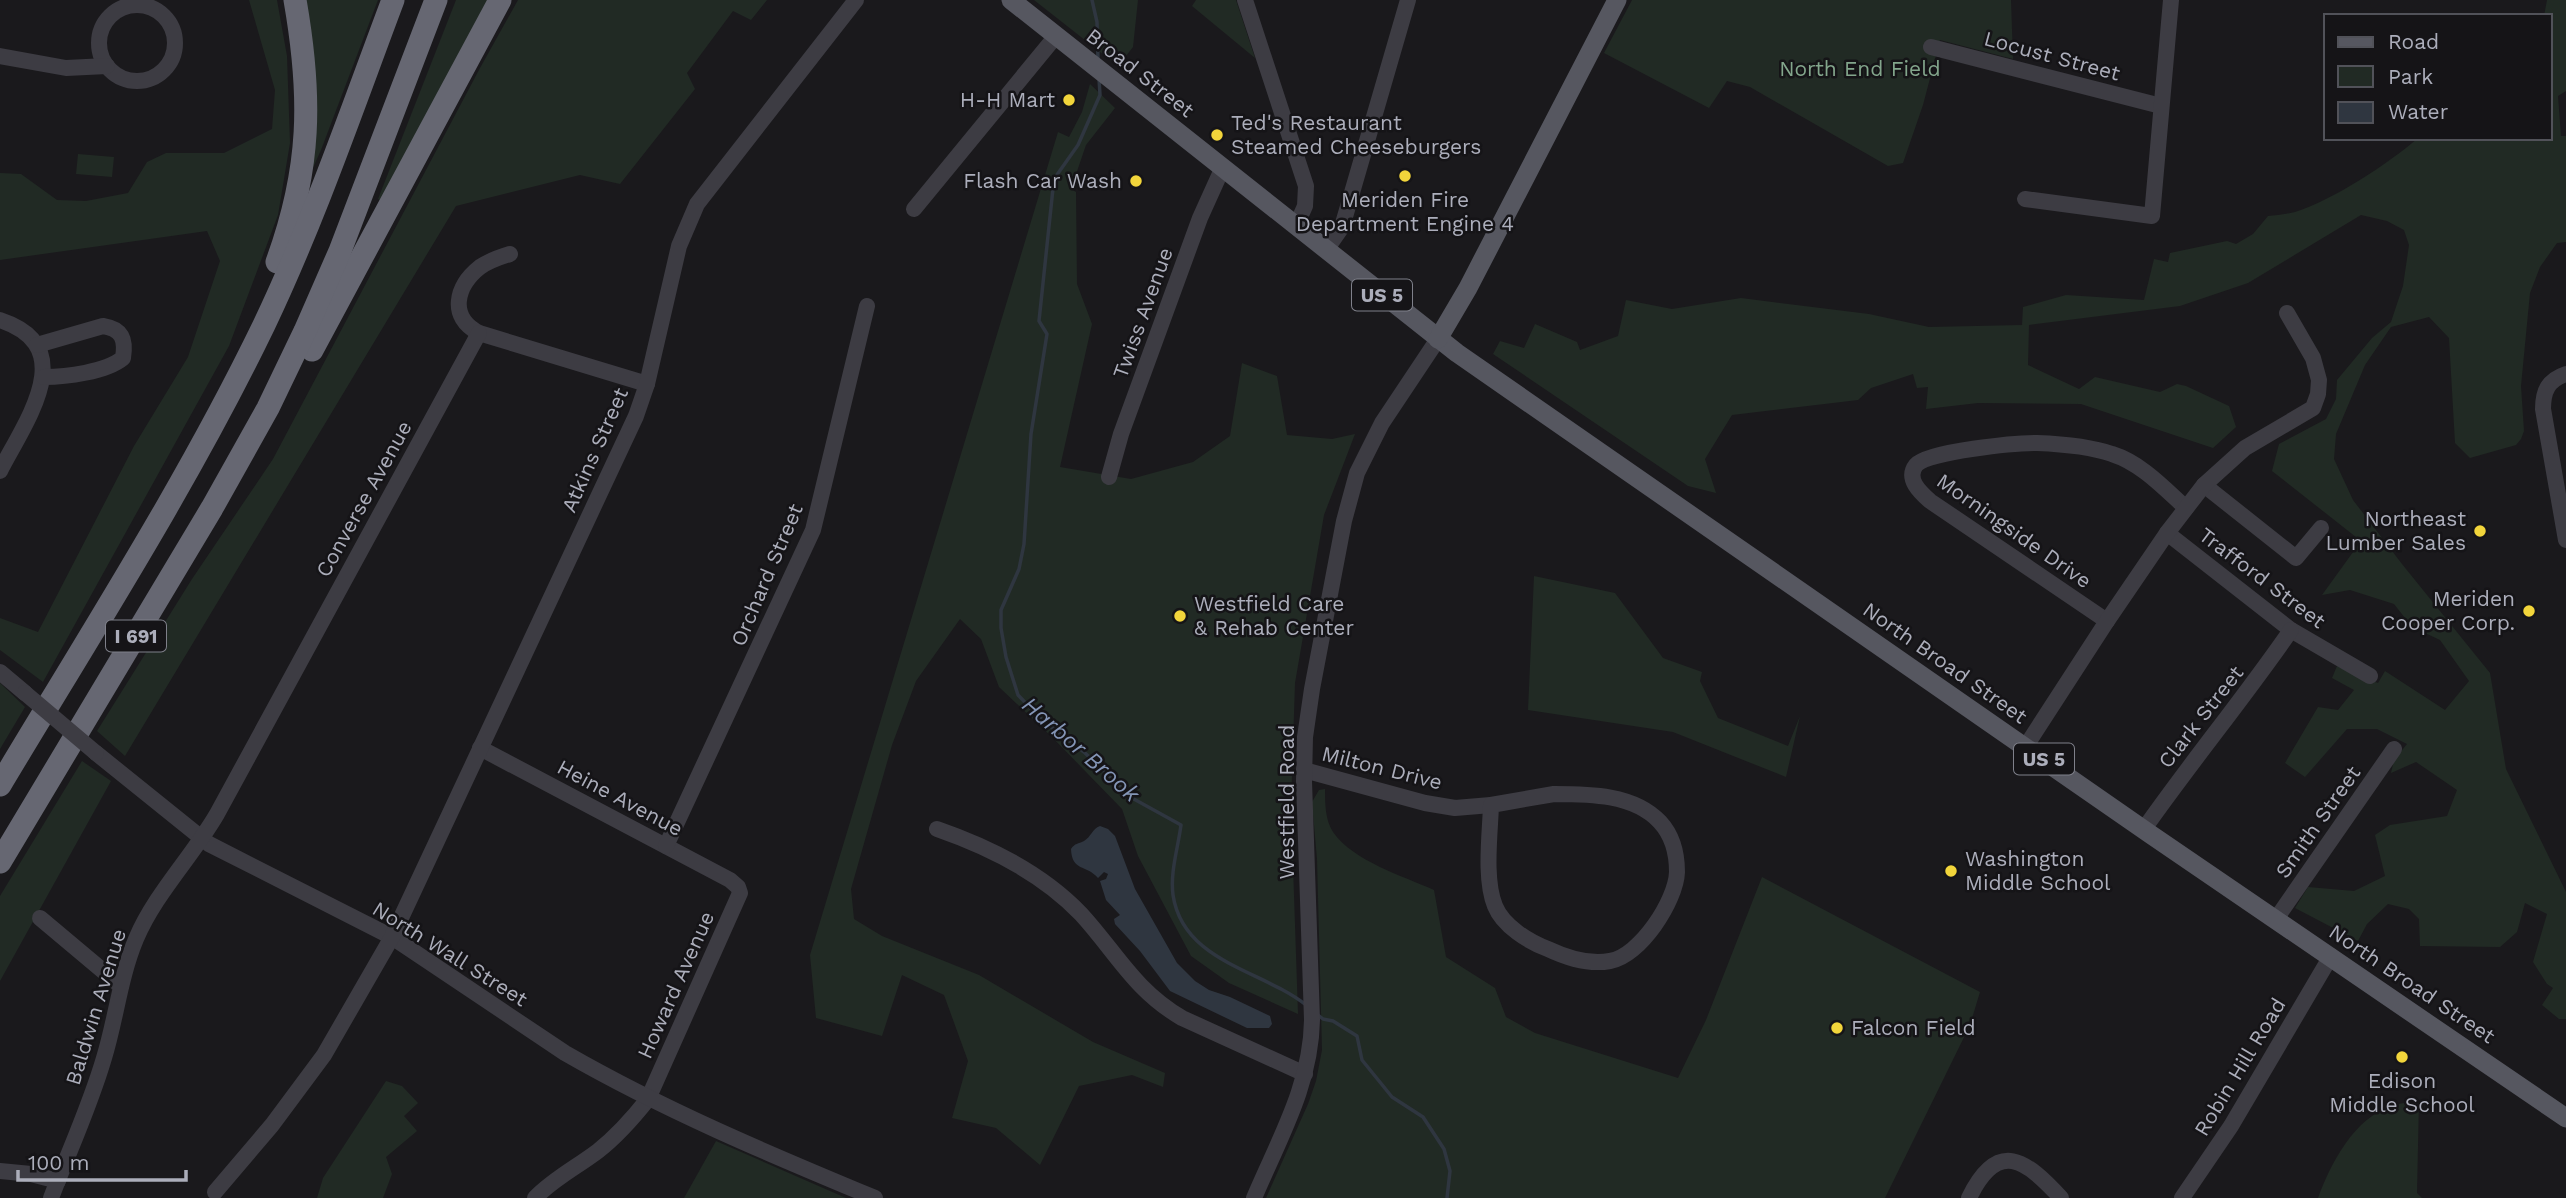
<svg xmlns="http://www.w3.org/2000/svg" width="2566" height="1198" font-family="'Work Sans',sans-serif">
  <style>
    .green { fill: #212a24 }
    .water { fill: #2f3640 }
    .lines { fill: none; stroke-linecap: round; stroke-linejoin: round }
    .stream { stroke: #2f3640; stroke-width: 3.5 }
    .minor { stroke: #3d3c43; stroke-width: 16 }
    .major { stroke: #565760; stroke-width: 19 }
    .highway { stroke: #666772; stroke-width: 23 }
    .minor-bridge { stroke: #3d3c43; stroke-width: 16 }
    .poi-dot { fill: #f2d53b; stroke: #151417; stroke-width: 2.5 }
    .labels { text-anchor: middle; stroke-width: 5; stroke-linejoin: round; paint-order: stroke }
    .shield { fill: #151417; stroke: #7f808a; stroke-width: 2 }
    .shield-label { font-size: 19px; font-weight: bold; fill: #acaebb }
    .street-label { font-size: 21px; fill: #acaebb; stroke: #151417 }
    .park-label { font-size: 21px; fill: #83a68c; stroke: #151417 }
    .poi-label { font-size: 21px; fill: #acaebb; stroke: #151417; text-anchor: end }
    .water-label { font-size: 23px; font-style: italic; fill: #8495b6; stroke: #151417 }
  </style>
  <rect width="100%" height="100%" fill="#1a191c"/>
  <!-- green -->
  <g class="green">
    <polygon points="249,0 277,0 287,56 290,143 278,215 229,346 43,682 0,650 0,618 38,632 134,446 188,357 220,261 207,231 0,260 0,173 21,174 57,200 86,201 128,193 147,162 166,153 224,153 272,129 275,90"/>
    <polygon points="301,0 378,0 321,150 307,181"/>
    <polygon points="456,0 493,0 384,202 378,199"/>
    <polygon points="518,0 767,0 751,20 733,11 687,73 695,89 620,184 580,175 456,206 125,756 97,731 192,579 273,459 480,68"/>
    <polygon points="1034,0 1138,0 1133,47 1118,66"/>
    <polygon points="1196,0 1236,0 1255,58 1192,6"/>
    <polygon points="1632,0 2011,0 2013,59 1940,40 1923,105 1903,163 1888,166 1750,87 1727,81 1709,108 1604,53"/>
    <path d="M2547 0H2566V91L2558 96 2561 136H2566V242L2557 243 2540 267 2530 293 2521 386 2524 431 2521 439 2516 445 2470 458 2455 443 2449 338 2429 317 2391 327 2365 365 2336 434 2334 459 2353 500 2402 564 2490 673 2506 769 2566 892V1019H2559L2542 1005 2553 988 2547 984 2533 962 2547 914 2525 903 2517 932 2500 947 2420 946 2419 919 2409 909 2388 904 2367 924 2358 941 2295 908 2308 887 2354 891 2385 876 2375 835 2390 825 2447 816 2457 790 2416 762 2391 773 2394 760 2407 744 2377 729H2347L2305 777 2285 763 2318 707 2338 710 2354 690 2332 678 2337 666 2378 683 2385 671 2445 710 2469 681 2440 640 2412 627 2394 604 2350 590 2322 595 2361 541 2272 471 2279 444 2326 419 2336 399 2337 380 2372 338 2391 322 2403 286 2409 245 2404 230 2387 221 2361 215 2248 283 2180 306 2029 325 2028 365 2079 389 2095 377 2160 392 2177 384 2186 386 2229 406 2236 427 2213 448 2081 404 1978 403 1926 409 1928 387 1917 388 1913 374 1871 388 1858 400 1732 415 1705 459 1716 493 1688 486 1493 354 1500 341 1524 348 1535 324 1577 342 1580 350 1618 336 1626 300 1672 309 1741 298 1869 314 1929 327 2022 325 2023 307 2066 295 2144 300 2154 259 2168 262 2170 253 2227 241 2236 244 2253 234 2268 216C2277 215 2287 214 2295 212 2333 200 2388 164 2418 138H2550V16H2544Z"/>
    <polygon points="1090,84 1115,108 1086,145 1071,189 1076,192 1077,284 1092,324 1060,467 1131,479 1193,462 1230,436 1242,363 1277,376 1287,435 1332,439 1355,434 1324,515 1295,683 1291,806 1298,1014 1229,983 1191,956 1138,856 1122,809 1052,737 999,687 981,639 960,619 916,681 892,745 851,889 854,919 882,936 979,975 1093,1042 1165,1073 1163,1087 1132,1075 1079,1086 1040,1165 996,1128 952,1118 968,1061 944,995 902,975 882,1036 816,1018 810,955 1058,132 1069,137 1082,112"/>
    <polygon points="78,154 114,157 112,177 76,174"/>
    <polygon points="1534,576 1615,593 1663,658 1702,672 1700,681 1718,718 1788,746 1800,716 1786,777 1673,732 1528,710"/>
    <polygon points="0,683 25,707 0,749"/>
    <polygon points="82,761 111,781 0,981 0,896"/>
    <path d="M1325 789C1325 803 1325 820 1333 832 1353 861 1403 876 1434 890L1446 957 1495 988 1506 1017 1535 1033 1678 1078 1706 1020 1762 877 1980 992 1970 1025 1885 1198H1266L1308 1104 1316 1081 1322 1050 1317 859 1312 802 1319 790Z"/>
    <polygon points="386,1081 402,1086 418,1103 404,1116 417,1131 386,1157 392,1174 383,1198 317,1198 323,1178"/>
    <path d="M2419 1100 2417 1193 2422 1198H2318C2331 1163 2354 1118 2392 1106 2400 1103 2410 1102 2419 1100Z"/>
    <polygon points="716,1141 846,1198 684,1198"/>
  </g>
  <!-- water -->
  <path class="water" d="M1100 826 1108 829 1115 836 1135 889 1177 963 1195 981 1209 990 1230 997 1270 1016 1272 1024 1269 1028H1247L1170 991 1140 951 1115 924 1114 919 1120 915 1106 900 1100 881 1106 879 1108 874 1104 872 1098 878C1086 864 1072 872 1071 849 1075 843 1078 844 1084 841 1091 837 1092 829 1100 826Z"/>
  <g class="lines">
    <!-- stream -->
    <g class="stream">
      <polyline points="1092,0 1097,22 1098,60"/>
      <path d="M1099 78 1100 95 1078 145 1054 179 1039 321 1047 334 1031 434 1024 544 1019 569 1001 610V628L1006 657 1018 695 1042 720 1084 752 1132 798 1181 825C1178 848 1170 872 1173 895 1183 962 1262 970 1306 1005"/>
      <polyline points="1318,1015 1323,1019 1333,1021 1357,1036 1362,1060 1392,1097 1423,1117 1444,1149 1450,1171 1447,1198"/>
    </g>
    <!-- minor -->
    <g class="minor">
      <polyline points="1245,0 1306,186 1305,206 1296,226"/>
      <circle cx="137" cy="43" r="38"/>
      <polyline points="1931,47 2161,106"/>
      <polyline points="0,56 66,68 107,66"/>
      <polyline points="2025,199 2152,216 2171,0"/>
      <polyline points="914,209 1056,36"/>
      <polyline points="1326,250 1342,227 1408,0"/>
      <path d="M510 254C500 257 489 261 480 267 456 286 448 317 479 333L647 384"/>
      <path d="M0 320C82 347 25 422 0 471"/>
      <path d="M37 345 103 326C122 329 126 339 123 358 106 372 66 377 44 377"/>
      <path d="M2566 374C2548 380 2543 391 2543 409L2566 540"/>
      <polyline points="1109,477 1121,434 1200,218 1223,167"/>
      <polyline points="2204,485 2296,558 2321,528"/>
      <polyline points="2167,533 2291,630 2370,676"/>
      <path d="M2107 621 1930 501C1921 493 1905 479 1916 465 1928 451 2017 443 2037 443 2062 444 2089 446 2112 454 2141 463 2164 488 2186 508"/>
      <polyline points="0,672 25,693"/>
      <polyline points="2026,746 2107,621 2167,533 2204,485 2245,448 2313,408 2318,394 2319,380 2313,358 2287,313"/>
      <path d="M480 748 730 880 738 887 740 893 648 1099C633 1118 617 1136 598 1151 577 1167 553 1179 535 1198"/>
      <path d="M96 753 209 844 392 937 565 1053C664 1110 769 1154 875 1198"/>
      <polyline points="1304,770 1425,803 1455,808 1491,805"/>
      <path d="M1554 794C1589 794 1634 794 1660 822 1672 835 1677 854 1677 872 1676 901 1640 956 1610 961 1588 965 1567 958 1548 949 1529 942 1503 926 1495 906 1484 879 1490 835 1491 805Z"/>
      <path d="M937 829C989 847 1042 873 1081 914 1116 952 1134 990 1182 1018L1305 1074"/>
      <path d="M2144 829C2191 762 2244 698 2291 630"/>
      <polyline points="666,846 813,530 867,306"/>
      <polyline points="40,918 121,986"/>
      <polyline points="2276,919 2394,749"/>
      <polyline points="0,1171 31,1174 58,1181"/>
      <polyline points="215,1192 272,1125 324,1055 392,937 636,416 647,384 679,246 697,204 856,0"/>
      <path d="M51 1198C69 1151 90 1106 104 1058 116 1019 120 977 136 939 155 894 192 857 217 814L479 333"/>
      <path d="M1254 1198C1279 1139 1311 1085 1312 1020L1304 781 1305 737 1312 689 1344 521 1357 473 1382 423 1438 339"/>
      <path d="M1969 1198C1998 1138 2026 1160 2061 1198"/>
      <polyline points="2182,1198 2231,1126 2331,956"/>
    </g>
    <!-- major -->
    <g class="major">
      <polyline points="1011,0 1457,353 2150,834 2566,1118"/>
      <polyline points="1438,339 1468,288 1617,0"/>
    </g>
    <!-- highway -->
    <g class="highway">
      <path d="M277 262C311 169 312 97 295 0"/>
      <polyline points="312,350 500,0"/>
      <path d="M0 785C91 633 187 484 264 325 314 220 352 109 393 0"/>
      <polyline points="0,862 212,508 268,408 305,331 340,251 436,0"/>
    </g>
    <!-- minor-bridge -->
    <polyline class="minor-bridge" points="25,693 96,753"/>
  </g>
  <!-- markers -->
  <g class="poi-dot">
    <circle cx="1069" cy="100" r="7"/>
    <circle cx="1217" cy="135" r="7"/>
    <circle cx="1405" cy="176" r="7"/>
    <circle cx="1136" cy="181" r="7"/>
    <circle cx="2480" cy="531" r="7"/>
    <circle cx="2529" cy="611" r="7"/>
    <circle cx="1180" cy="616" r="7"/>
    <circle cx="1951" cy="871" r="7"/>
    <circle cx="1837" cy="1028" r="7"/>
    <circle cx="2402" cy="1057" r="7"/>
  </g>
  <g class="labels">
    <!-- shield labels -->
    <g class="shield">
      <rect x="1352" y="279.5" width="60" height="31" rx="5"/>
      <rect x="106" y="620.5" width="60" height="31" rx="5"/>
      <rect x="2014" y="743.5" width="60" height="31" rx="5"/>
    </g>
    <g class="shield-label">
      <text x="1382" y="302">US 5</text>
      <text x="136" y="643">I 691</text>
      <text x="2044" y="766">US 5</text>
    </g>
    <!-- street labels -->
    <g class="street-label">
      <text transform="translate(2052 56) rotate(15)" y="7">Locust Street</text>
      <text transform="translate(1140 73) rotate(38)" y="7">Broad Street</text>
      <text transform="translate(1143 313) rotate(-70)" y="7">Twiss Avenue</text>
      <text transform="translate(595 450) rotate(-66)" y="7">Atkins Street</text>
      <text transform="translate(364 499) rotate(-61)" y="7">Converse Avenue</text>
      <text transform="translate(2014 531) rotate(35)" y="7">Morningside Drive</text>
      <text transform="translate(767 575) rotate(-67)" y="7">Orchard Street</text>
      <text transform="translate(2262 578) rotate(37)" y="7">Trafford Street</text>
      <text transform="translate(1945 663) rotate(35)" y="7">North Broad Street</text>
      <text transform="translate(2201 717) rotate(-52)" y="7">Clark Street</text>
      <text transform="translate(1382 768) rotate(14)" y="7">Milton Drive</text>
      <text transform="translate(620 798) rotate(28)" y="7">Heine Avenue</text>
      <text transform="translate(1287 802) rotate(-90)" y="7">Westfield Road</text>
      <text transform="translate(2318 822) rotate(-55)" y="7">Smith Street</text>
      <text transform="translate(450 954) rotate(32)" y="7">North Wall Street</text>
      <text transform="translate(2412 984) rotate(34)" y="7">North Broad Street</text>
      <text transform="translate(676 985) rotate(-66)" y="7">Howard Avenue</text>
      <text transform="translate(96 1007) rotate(-73)" y="7">Baldwin Avenue</text>
      <text transform="translate(2240 1067) rotate(-59)" y="7">Robin Hill Road</text>
    </g>
    <!-- park labels -->
    <g class="park-label">
      <text x="1860" y="76">North End Field</text>
    </g>
    <!-- poi labels -->
    <g class="poi-label">
      <text x="1055" y="107">H-H Mart</text>
      <text x="1231" y="130" text-anchor="start">Ted's Restaurant<tspan x="1231" dy="24">Steamed Cheeseburgers</tspan></text>
      <text x="1122" y="188">Flash Car Wash</text>
      <text x="1405" y="207" text-anchor="middle">Meriden Fire<tspan x="1405" dy="24">Department Engine 4</tspan></text>
      <text x="2466" y="526">Northeast<tspan x="2466" dy="24">Lumber Sales</tspan></text>
      <text x="2515" y="606">Meriden<tspan x="2515" dy="24">Cooper Corp.</tspan></text>
      <text x="1194" y="611" text-anchor="start">Westfield Care<tspan x="1194" dy="24">&amp; Rehab Center</tspan></text>
      <text x="1965" y="866" text-anchor="start">Washington<tspan x="1965" dy="24">Middle School</tspan></text>
      <text x="1851" y="1035" text-anchor="start">Falcon Field</text>
      <text x="2402" y="1088" text-anchor="middle">Edison<tspan x="2402" dy="24">Middle School</tspan></text>
    </g>
    <!-- water labels -->
    <g class="water-label">
      <text transform="translate(1081 749) rotate(41)" y="8">Harbor Brook</text>
    </g>
  </g>
  <!-- legend -->
  <rect x="2324" y="14" width="228" height="126" fill="#151417" stroke="#515259" stroke-width="2"/>
  <rect x="2338" y="37" width="35" height="10" fill="#565760" stroke="#515259" stroke-width="2"/>
  <text x="2388" y="49" font-size="21" fill="#acaebb">Road</text>
  <rect x="2338" y="66" width="35" height="21" fill="#212a24" stroke="#515259" stroke-width="2"/>
  <text x="2388" y="84" font-size="21" fill="#acaebb">Park</text>
  <rect x="2338" y="102" width="35" height="21" fill="#2f3640" stroke="#515259" stroke-width="2"/>
  <text x="2388" y="119" font-size="21" fill="#acaebb">Water</text>
  <!-- scale -->
  <path d="M18 1170v10h168v-10" fill="none" stroke="#acaebb" stroke-width="3.5"/>
  <text x="28" y="1170" font-size="21" fill="#acaebb" stroke="#151417" stroke-width="5" paint-order="stroke">100 m</text>
</svg>
